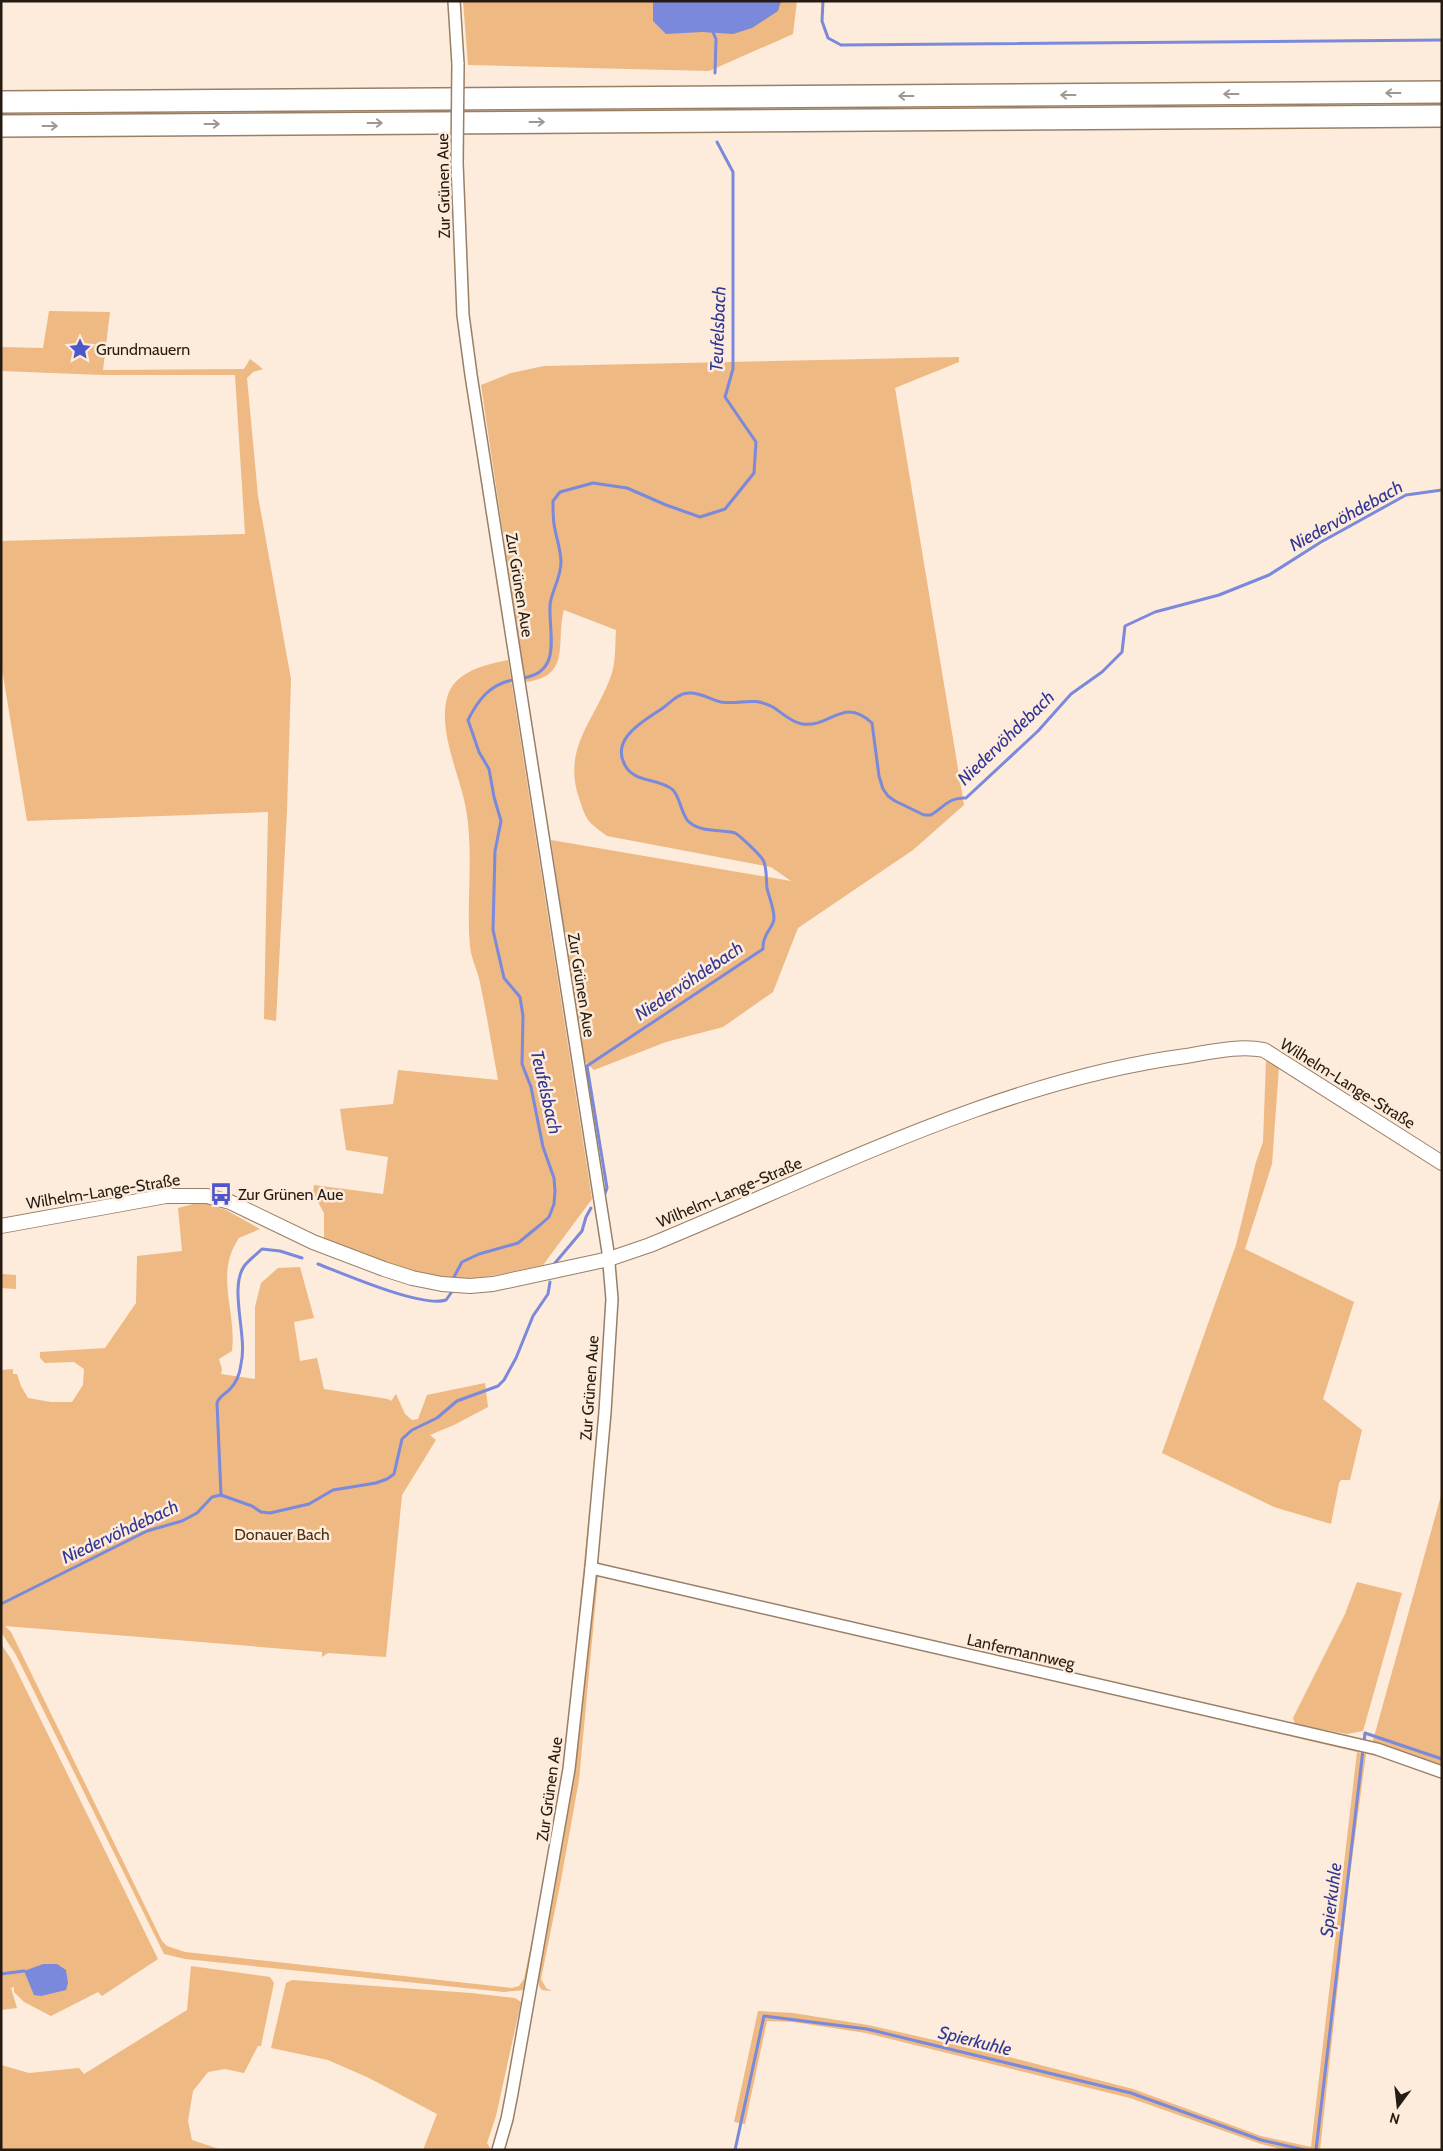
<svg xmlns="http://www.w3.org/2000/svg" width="1443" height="2151" font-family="Cabin,sans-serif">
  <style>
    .green { fill: #eeb982 }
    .water { fill: #7a89db }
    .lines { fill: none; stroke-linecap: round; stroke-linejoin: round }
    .stream { stroke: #7a89db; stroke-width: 3 }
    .minor-casing { stroke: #997f65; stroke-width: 14 }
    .tertiary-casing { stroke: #997f65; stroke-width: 16 }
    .motorway-casing { stroke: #997f65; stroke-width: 24 }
    .minor { stroke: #fff; stroke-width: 11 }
    .tertiary { stroke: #fff; stroke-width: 14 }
    .motorway { stroke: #fff; stroke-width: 21 }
    .minor-bridge-casing { stroke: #997f65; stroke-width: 14; stroke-linecap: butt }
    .minor-bridge { stroke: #fff; stroke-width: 11 }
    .oneway { stroke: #9d9893 }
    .labels { text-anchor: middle; stroke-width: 5; stroke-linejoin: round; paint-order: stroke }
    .street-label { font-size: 16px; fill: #251b10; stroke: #fdebdb }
    .poi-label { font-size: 16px; fill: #251b10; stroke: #fdebdb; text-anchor: start }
    .park-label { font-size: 16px; fill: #4b300f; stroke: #fdebdb }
    .water-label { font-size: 18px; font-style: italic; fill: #313695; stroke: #fdebdb }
  </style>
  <rect width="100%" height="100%" fill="#fdebdb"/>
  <!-- green -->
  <g class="green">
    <polygon points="463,1 797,1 793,34 709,71 468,65"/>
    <polygon points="49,311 110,312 103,370 244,369 250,359 263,369 253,372 247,378 258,496 291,679 287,811 276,1021 264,1019 268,812 27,821 1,663 1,541 245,534 235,375 102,375 1,371 1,347 43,348"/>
    <path d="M959 357V362L895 388 964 805 913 850 798 928 773 992 723 1027 666 1042 594 1070 583 1060 551 840 791 881 771 867 607 836C587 821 587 822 579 798 562 748 595 720 611 676 616 662 615 644 616 630L564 610C555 641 573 677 525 682L481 385 511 373 544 366Z"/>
    <path d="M508 660 592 1199 543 1265C516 1271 490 1277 463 1279 418 1281 366 1256 324 1241V1213L313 1193 314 1185 383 1194 388 1157 346 1150 340 1109 393 1104 398 1070 498 1080C492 1048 487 1015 480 983 478 971 471 959 470 946 466 901 474 855 466 809 460 775 438 732 447 698 454 671 485 665 508 660Z"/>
    <polygon points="1266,1061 1279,1067 1272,1164 1245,1249 1354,1302 1323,1399 1362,1430 1350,1480 1341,1480 1339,1483 1331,1524 1274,1507 1162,1453 1236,1245 1256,1162 1263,1142"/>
    <path d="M201 1202 226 1210 260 1229 239 1238C214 1274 237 1312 232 1351L219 1359 222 1369 221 1374 255 1379V1307L261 1283 278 1268 300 1267 314 1318 294 1322 300 1361 317 1358 324 1389 388 1399 391 1401 396 1394 405 1414 412 1420 418 1419 427 1395 485 1383 488 1407 454 1425 430 1435 436 1440 402 1495 386 1657 328 1653 322 1657V1652L5 1626 11 1632 162 1941 167 1946 185 1952 512 1988 519 1986 524 1979 556 1823 566 1748 589 1512H592L566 1780 530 1983 525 1990 504 1992 185 1959 164 1954 16 1655 1 1632V1370L13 1369V1374H17L21 1386 28 1398 51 1402H72L83 1385 84 1369 74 1362 45 1363 40 1358V1352L105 1348 136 1303 137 1256 182 1251 178 1208Z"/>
    <polygon points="1,1274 16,1275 16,1289 1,1288"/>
    <polygon points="1442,1492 1442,1767 1372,1744"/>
    <polygon points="602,1573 1286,1734 1357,1749 1357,1752 1366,1754 1349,1882 1320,2150 1285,2150 1261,2144 1130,2098 866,2033 793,2022 767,2021 745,2124 734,2122 758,2011 793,2013 868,2025 1009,2057 1133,2089 1261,2136 1311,2147 1357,1752 714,1600 710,1601 706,1597 608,1576 598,1577 579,1780 561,1880 541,1979 546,1988 552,1991 542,1990 539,1986 538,1980 573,1781 593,1579 597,1574"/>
    <polygon points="1357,1582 1402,1593 1363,1731 1347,1734 1295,1724 1293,1718 1345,1614"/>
    <polygon points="1,1644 11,1659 158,1959 102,1996 98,1992 51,2016 24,2002 14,1992 14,1987 11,1988 17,2008 1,2010"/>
    <polygon points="191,1966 270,1977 274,1983 261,2046 258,2046 244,2073 225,2069 208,2072 193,2091 188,2121 192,2140 222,2150 1,2150 1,2065 29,2073 79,2068 84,2074 187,2010"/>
    <polygon points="292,1980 471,1993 515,1998 521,2002 496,2116 487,2143 491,2150 423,2150 437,2114 369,2078 328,2060 271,2048 286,1983"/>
  </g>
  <!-- water -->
  <g class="water">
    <polygon points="653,1 781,1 778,11 752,28 733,34 702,32 666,34 653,21"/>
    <polygon points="43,1964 57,1964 66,1970 68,1983 66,1990 41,1996 34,1995 24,1971"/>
  </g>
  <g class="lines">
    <!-- stream -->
    <g class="stream">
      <polyline points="823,1 822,21 828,38 841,45 1442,40"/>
      <polyline points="712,30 716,39 715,73"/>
      <path d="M523 678C562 672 549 636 550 606 550 594 561 579 561 562 561 550 556 537 554 524 553 517 553 509 553 501L560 492 593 483 627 488 666 505 700 517 725 509 754 473 756 442 725 397 733 369V172L717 142"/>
      <path d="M604 1196 607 1188 587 1066 763 949C763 945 763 941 765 938 767 930 774 926 774 918 774 908 769 897 767 888 766 880 767 870 764 862 763 857 739 835 735 833 720 829 700 833 688 821 681 813 680 797 673 790 660 778 636 783 626 767 609 740 642 722 660 710 669 704 678 693 689 693 700 692 711 700 721 702 742 705 752 696 773 707 782 713 791 722 802 724 831 728 843 696 872 723L879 776 883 789 888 796 895 801 924 815H931C944 807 949 797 966 798L1038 731 1071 694 1102 672 1122 652 1125 626 1155 612 1219 595 1269 575 1321 542 1406 495 1442 490"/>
      <polyline points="555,1263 582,1231 586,1217 591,1208"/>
      <path d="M318 1264C344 1274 422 1308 446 1300L451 1293"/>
      <path d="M454 1277 462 1262 479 1254 518 1243 540 1225 549 1217 554 1204 555 1191 554 1178 543 1147 531 1087 522 1064 523 1016 520 997 504 978 493 930 495 851 501 821 494 797 489 769 479 752 468 720C478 700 490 684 513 680"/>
      <path d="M221 1495 217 1403C219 1396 226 1394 230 1389 236 1383 240 1373 241 1364 248 1336 228 1287 245 1265 250 1259 257 1254 262 1249L280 1251 302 1258"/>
      <polyline points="1,1604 147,1531 182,1521 197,1513 212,1497 221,1495 252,1506 261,1512 270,1513 309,1504 333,1490 376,1483 387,1479 394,1474 402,1439 412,1430 437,1418 457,1401 498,1386 504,1380 516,1358 533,1316 548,1294 550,1282"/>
      <polyline points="1,1974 24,1971"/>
      <polyline points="735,2150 764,2016 867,2029 1131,2093 1261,2140 1305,2150"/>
      <polyline points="1316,2150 1365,1733 1442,1759"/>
    </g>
    <defs>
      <g id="minor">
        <polyline points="454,1 458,64"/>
        <polyline points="457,163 463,315 471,375 608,1252 612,1299 605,1412 591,1568 569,1769 512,2093 507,2119 498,2150"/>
        <polyline points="591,1568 1377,1749 1442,1772"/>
      </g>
      <path id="tertiary" d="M1 1226 166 1196H207L230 1202 313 1242 384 1269 412 1278 442 1284 470 1286 493 1284 609 1259 650 1245C823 1174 999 1081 1186 1056 1211 1052 1239 1045 1264 1050L1442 1163"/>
      <g id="motorway">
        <polyline points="1,102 1442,92"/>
        <polyline points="1,126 1442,116"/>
      </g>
    </defs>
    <!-- minor casing -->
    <use href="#minor" class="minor-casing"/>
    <!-- tertiary casing -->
    <use href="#tertiary" class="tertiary-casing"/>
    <!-- motorway casing -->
    <use href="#motorway" class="motorway-casing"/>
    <!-- minor -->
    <use href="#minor" class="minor"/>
    <!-- tertiary -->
    <use href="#tertiary" class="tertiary"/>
    <!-- motorway -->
    <use href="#motorway" class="motorway"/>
    <defs>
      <polyline id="minor-bridge" points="457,163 458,64"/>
    </defs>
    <!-- minor-bridge casing -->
    <use href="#minor-bridge" class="minor-bridge-casing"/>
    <!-- minor-bridge -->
    <use href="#minor-bridge" class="minor-bridge"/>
  </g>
  <!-- one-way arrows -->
  <defs><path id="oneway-shaft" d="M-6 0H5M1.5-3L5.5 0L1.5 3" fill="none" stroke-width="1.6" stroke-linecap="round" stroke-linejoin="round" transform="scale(1.25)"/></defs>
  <g class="oneway">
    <use href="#oneway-shaft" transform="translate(1393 93) rotate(180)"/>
    <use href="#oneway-shaft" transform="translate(1231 94) rotate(180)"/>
    <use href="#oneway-shaft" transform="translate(1068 95) rotate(180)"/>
    <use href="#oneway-shaft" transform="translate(906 96) rotate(180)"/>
    <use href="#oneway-shaft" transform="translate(537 122)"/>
    <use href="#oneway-shaft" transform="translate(375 123)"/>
    <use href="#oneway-shaft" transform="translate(212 124)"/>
    <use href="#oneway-shaft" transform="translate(50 126)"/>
  </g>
  <!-- icons -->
  <defs>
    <symbol id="sight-bare" viewBox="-9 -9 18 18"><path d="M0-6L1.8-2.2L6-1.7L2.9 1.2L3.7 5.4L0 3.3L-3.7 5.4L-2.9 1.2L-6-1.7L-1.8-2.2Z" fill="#4d57cd" stroke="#fdebdb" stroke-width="2.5" paint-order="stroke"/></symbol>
    <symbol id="bus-bare" viewBox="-9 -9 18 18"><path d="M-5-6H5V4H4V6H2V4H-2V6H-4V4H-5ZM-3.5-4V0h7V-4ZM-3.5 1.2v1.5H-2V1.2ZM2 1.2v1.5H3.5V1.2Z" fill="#4d57cd" stroke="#fdebdb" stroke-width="2.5" paint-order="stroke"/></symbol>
  </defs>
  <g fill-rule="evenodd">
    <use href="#sight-bare" x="64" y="333" width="32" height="32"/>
    <use href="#bus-bare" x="205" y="1178" width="32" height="32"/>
  </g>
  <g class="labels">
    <!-- street labels -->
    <g class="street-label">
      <text transform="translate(443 186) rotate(-91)" y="6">Zur Grünen Aue</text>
      <text transform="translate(520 585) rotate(81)" y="6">Zur Grünen Aue</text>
      <text transform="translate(582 985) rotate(81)" y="6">Zur Grünen Aue</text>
      <text transform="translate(1348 1083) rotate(32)" y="6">Wilhelm-Lange-Straße</text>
      <text transform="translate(103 1191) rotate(-9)" y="6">Wilhelm-Lange-Straße</text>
      <text transform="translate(729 1192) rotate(-23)" y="6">Wilhelm-Lange-Straße</text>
      <text transform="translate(589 1388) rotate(-86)" y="6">Zur Grünen Aue</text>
      <text transform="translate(1021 1651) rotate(13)" y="6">Lanfermannweg</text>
      <text transform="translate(549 1789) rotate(-82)" y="6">Zur Grünen Aue</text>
    </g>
    <!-- poi labels -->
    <g class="poi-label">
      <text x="96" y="355">Grundmauern</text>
      <text x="238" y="1200">Zur Grünen Aue</text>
    </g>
    <!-- park labels -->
    <g class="park-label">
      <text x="282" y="1540">Donauer Bach</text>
    </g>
    <!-- water labels -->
    <g class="water-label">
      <text transform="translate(718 329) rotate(-88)" y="6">Teufelsbach</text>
      <text transform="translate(1346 516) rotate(-29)" y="6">Niedervöhdebach</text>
      <text transform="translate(1006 738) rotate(-44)" y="6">Niedervöhdebach</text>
      <text transform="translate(689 981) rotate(-34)" y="6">Niedervöhdebach</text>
      <text transform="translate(546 1092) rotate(77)" y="6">Teufelsbach</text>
      <text transform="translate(120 1532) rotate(-25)" y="6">Niedervöhdebach</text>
      <text transform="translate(1331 1900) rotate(-83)" y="6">Spierkuhle</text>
      <text transform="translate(975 2041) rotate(14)" y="6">Spierkuhle</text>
    </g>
  </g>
  <!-- border -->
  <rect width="1443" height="2151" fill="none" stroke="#251b10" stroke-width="5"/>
  <!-- north arrow -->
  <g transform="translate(1398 2106) rotate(195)" stroke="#fdebdb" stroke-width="4" paint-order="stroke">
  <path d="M0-4L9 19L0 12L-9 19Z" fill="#251b10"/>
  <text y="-8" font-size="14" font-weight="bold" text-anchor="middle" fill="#251b10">N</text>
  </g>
</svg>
